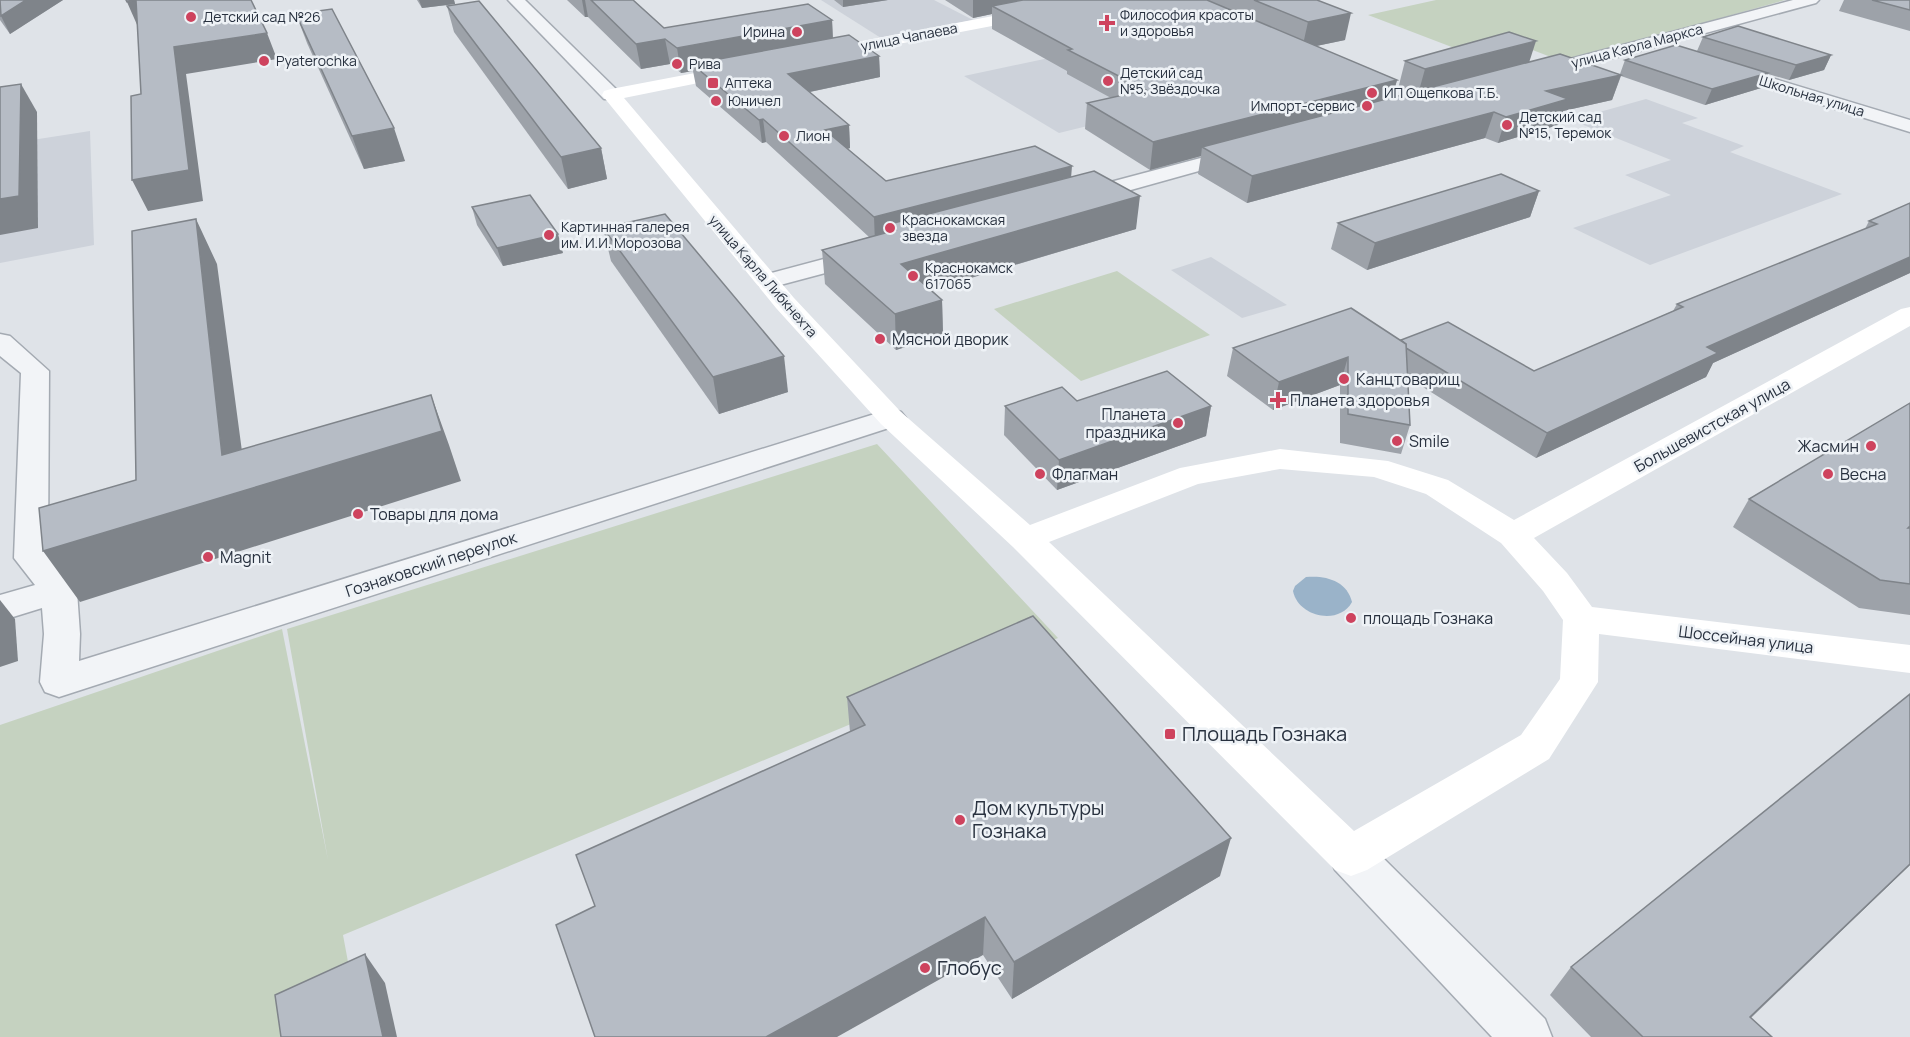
<svg xmlns="http://www.w3.org/2000/svg" width="1910" height="1037" font-family="Manrope,sans-serif">
  <style>
    .built { fill: #cdd2da }
    .green { fill: #c5d2c0 }
    .water { fill: #9ab3c9 }
    .lines { fill: none; stroke-linecap: round; stroke-linejoin: round }
    .street-casing { stroke: #a4aab2; stroke-width: 3 }
    .street { fill: #f2f4f7; fill-rule: evenodd }
    .secondary { fill: #fff; fill-rule: evenodd }
    .wall { fill: #9da2a9 }
    .shaded-wall { fill: #7f848a }
    .building { fill: #b6bcc5; stroke: #7f848a; stroke-width: 1.5 }
    .poi-dot { fill: #ce435e; stroke: #eef2f6; stroke-width: 2 }
    .labels { text-anchor: middle; stroke-width: 5; stroke-linejoin: round; paint-order: stroke }
    .far-poi-label { font-size: 14px; fill: #28313f; stroke: #eef2f6; text-anchor: start }
    .far-street-label { font-size: 14px; fill: #28313f; stroke: #eef2f6 }
    .poi-label { font-size: 16px; fill: #28313f; stroke: #eef2f6; text-anchor: start }
    .street-label { font-size: 16px; fill: #28313f; stroke: #eef2f6 }
    .near-poi-label { font-size: 20px; fill: #28313f; stroke: #eef2f6; text-anchor: start }
  </style>
  <rect width="100%" height="100%" fill="#dfe3e8"/>
  <!-- built -->
  <g class="built">
    <polygon points="821,0 934,0 973,20 881,38"/>
    <polygon points="1148,37 1254,85 1059,133 964,76"/>
    <polygon points="1646,99 1698,118 1682,123 1744,146 1730,152 1842,194 1650,265 1573,228 1671,195 1625,175 1671,160 1571,120"/>
    <polygon points="90,131 94,245 0,263 0,145"/>
    <polygon points="1211,257 1287,305 1242,318 1171,270"/>
  </g>
  <!-- green -->
  <g class="green">
    <polygon points="1436,0 1785,0 1564,62 1514,43 1470,54 1368,15"/>
    <polygon points="1117,271 1210,335 1081,381 994,309"/>
    <polygon points="877,444 1058,638 343,935 362,1037 0,1037 0,725 282,629 328,860 287,629"/>
  </g>
  <!-- water -->
  <path class="water" d="M1306 577C1326 575 1347 581 1352 602 1339 626 1298 617 1293 591L1295 586Z"/>
  <g class="lines">
    <defs>
      <g id="street">
        <polygon points="508,0 525,0 618,91 620,95 618,99 604,99"/>
        <polygon points="1793,0 1819,0 1816,3 1544,77 1532,77 1529,73 1532,69"/>
        <polygon points="1722,63 1910,120 1910,132 1716,72 1713,68 1716,64"/>
        <polygon points="1242,147 1249,149 1252,153 1249,157 1077,205 1069,203 1066,198 1069,193"/>
        <polygon points="865,248 874,250 877,255 874,260 769,288 760,286 757,281 760,276"/>
        <polygon points="0,334 10,336 49,371 48,555 77,591 80,634 79,661 881,412 891,409 901,412 906,418 901,424 59,697 45,692 40,682 44,634 42,608 0,621 0,595 35,585 14,558 21,373 0,356"/>
        <polygon points="1351,836 1367,842 1545,1019 1552,1037 1492,1037 1335,870 1329,856 1335,842"/>
      </g>
    </defs>
    <!-- street casing -->
    <use href="#street" class="street-casing"/>
    <!-- street -->
    <use href="#street" class="street"/>
    <!-- secondary -->
    <g class="secondary">
      <polygon points="1077,0 1109,0 1101,5 820,59 814,58 811,54 814,50 820,49"/>
      <path d="M737 65 743 66 746 70 743 74 624 98 794 298 901 412 1030 525 1180 468 1280 449 1388 461 1448 480 1514 520 1901 309 1910 307V326L1534 538 1567 573 1592 607 1910 645V673L1599 634 1598 682 1549 759 1367 870 1351 876 1335 870 1013 547 881 424 776 308 602 95 604 91 611 89ZM1280 469 1374 477 1426 494 1501 543 1543 591 1563 620 1560 679 1521 735 1354 831 1049 542 1198 484Z"/>
    </g>
  </g>
  <!-- wall -->
  <g class="wall">
    <polygon points="0,0 63,0 10,34 0,20"/>
    <polygon points="417,0 454,0 455,4 422,8"/>
    <polygon points="567,0 633,0 664,28 832,20 833,38 879,56 880,77 810,92 849,125 850,148 848,149 886,181 1071,177 1136,229 931,290 942,300 943,335 896,350 825,284 822,250 869,237 766,142 762,143 696,86 693,71 681,73 670,64 641,69 588,17 585,17"/>
    <polygon points="834,0 888,0 843,7"/>
    <polygon points="945,0 1317,0 1345,40 1316,46 1397,80 1392,98 1408,94 1398,89 1405,61 1529,62 1620,74 1625,60 1697,51 1703,37 1831,55 1824,70 1789,80 1768,74 1761,88 1705,105 1621,76 1612,100 1563,111 1558,125 1498,143 1485,138 1247,203 1198,174 1201,156 1150,170 1085,129 1087,103 1111,98 1067,74 1067,71 992,29 992,14 973,18"/>
    <polygon points="1844,0 1910,0 1910,31 1839,11"/>
    <polygon points="447,6 601,148 607,179 568,189 454,32"/>
    <polygon points="296,14 405,161 364,169 307,43"/>
    <polygon points="1539,191 1530,217 1367,270 1331,249 1338,223"/>
    <polygon points="1910,203 1910,273 1713,363 1706,377 1536,458 1407,377 1410,425 1401,454 1340,443 1340,385 1273,410 1227,376 1233,348 1401,340 1534,371 1673,311 1677,304 1865,229 1869,221"/>
    <polygon points="472,207 563,253 503,266 477,225"/>
    <polygon points="603,228 788,392 719,414 611,261"/>
    <polygon points="1077,401 1211,406 1206,436 1057,490 1004,435 1005,406"/>
    <polygon points="1910,403 1910,615 1859,608 1733,527 1749,499"/>
    <polygon points="847,697 1220,876 1012,999 983,955 595,906 850,732"/>
    <polygon points="1910,865 1751,1018 1772,1037 1591,1037 1550,995 1571,967"/>
  </g>
  <!-- shaded-wall -->
  <g class="shaded-wall">
    <polygon points="26,0 63,0 10,34 1,16"/>
    <polygon points="136,0 138,27 127,2"/>
    <polygon points="419,0 454,0 455,4 422,8"/>
    <polygon points="582,0 585,0 588,17 585,17"/>
    <polygon points="843,0 888,0 843,7"/>
    <polygon points="973,0 1065,0 992,6 992,14 973,18"/>
    <polygon points="1351,13 1345,40 1302,49 1308,22"/>
    <polygon points="832,20 833,44 692,64 693,71 681,73 677,48"/>
    <polygon points="267,33 277,59 186,74 203,201 148,211 132,180 174,47"/>
    <polygon points="665,39 670,64 641,69 636,44"/>
    <polygon points="1536,41 1527,69 1417,98 1425,69"/>
    <polygon points="1831,55 1824,70 1789,80 1796,65"/>
    <polygon points="879,56 880,77 790,96 788,74"/>
    <polygon points="1768,73 1761,88 1705,105 1712,89"/>
    <polygon points="1621,75 1612,100 1563,111 1558,125 1498,143 1506,117 1546,91"/>
    <polygon points="1397,80 1390,105 1202,147 1201,156 1150,170 1153,142"/>
    <polygon points="21,84 37,112 38,228 0,235 0,199"/>
    <polygon points="1494,112 1485,138 1247,203 1252,176"/>
    <polygon points="763,119 766,142 762,143 759,120"/>
    <polygon points="849,125 850,148 827,153 825,130"/>
    <polygon points="394,128 405,161 364,169 352,136"/>
    <polygon points="601,148 607,179 568,189 561,157"/>
    <polygon points="1072,166 1070,191 890,224 890,239 875,243 874,217"/>
    <polygon points="1539,191 1530,217 1367,270 1375,243"/>
    <polygon points="1140,196 1136,229 902,298 901,264"/>
    <polygon points="196,219 217,264 247,489 431,395 449,445 461,481 80,602 43,551 222,455"/>
    <polygon points="558,234 563,253 503,266 497,248"/>
    <polygon points="1910,257 1910,273 1713,363 1706,377 1536,458 1547,433 1707,347"/>
    <polygon points="942,300 943,335 896,350 895,314"/>
    <polygon points="784,356 788,392 719,414 713,377"/>
    <polygon points="1348,357 1340,385 1273,410 1279,382"/>
    <polygon points="1211,406 1206,436 1057,490 1059,460"/>
    <polygon points="0,600 15,619 18,661 0,667"/>
    <polygon points="1231,838 1220,876 1012,999 1014,962"/>
    <polygon points="1910,864 1910,865 1730,1037 1750,1017"/>
    <polygon points="985,917 983,955 837,1037 766,1037"/>
    <polygon points="365,954 385,983 397,1037 383,1037"/>
  </g>
  <!-- building -->
  <g class="building">
    <polygon points="0,0 26,0 1,16"/>
    <polygon points="126,0 251,0 267,33 174,47 189,170 132,180 131,96 141,94 136,0 127,2"/>
    <polygon points="591,0 633,0 664,28 808,4 832,20 677,48 665,39 636,44"/>
    <polygon points="1023,0 1207,0 1397,80 1153,142 1087,103 1146,90 1068,50 1072,49 992,6"/>
    <polygon points="1254,0 1317,0 1351,13 1308,22"/>
    <polygon points="1872,0 1910,0 1910,10"/>
    <polygon points="479,1 601,148 561,157 447,6"/>
    <polygon points="332,9 394,128 352,136 296,14"/>
    <polygon points="1738,26 1831,55 1796,65 1703,37"/>
    <polygon points="1509,32 1536,41 1425,69 1405,61"/>
    <polygon points="849,35 879,56 788,74 849,125 825,130 886,181 1035,146 1072,166 874,217 763,119 759,120 692,64"/>
    <polygon points="1676,45 1768,73 1712,89 1625,60"/>
    <polygon points="1560,54 1621,75 1546,91 1568,99 1506,117 1494,112 1252,176 1202,147"/>
    <polygon points="21,84 19,196 0,199 0,87"/>
    <polygon points="1094,171 1140,196 901,264 942,300 895,314 822,250 896,230 890,224"/>
    <polygon points="1501,174 1539,191 1375,243 1338,223"/>
    <polygon points="530,195 558,234 497,248 472,207"/>
    <polygon points="1910,203 1910,257 1707,347 1718,353 1547,433 1406,348 1406,344 1401,340 1448,322 1534,371 1683,307 1677,304 1877,224 1869,221"/>
    <polygon points="665,214 784,356 713,377 603,228"/>
    <polygon points="196,219 222,455 431,395 442,431 43,551 39,508 136,480 132,231"/>
    <polygon points="1351,308 1406,344 1410,425 1348,414 1348,357 1279,382 1233,348"/>
    <polygon points="1167,371 1211,406 1059,460 1005,406 1062,387 1077,401"/>
    <polygon points="1910,403 1910,526 1908,528 1910,528 1910,584 1880,580 1749,499"/>
    <polygon points="1033,616 1231,838 1014,962 985,917 766,1037 595,1037 556,925 595,906 576,855 865,725 847,697"/>
    <polygon points="1910,694 1910,864 1750,1017 1772,1037 1643,1037 1571,967"/>
    <polygon points="365,954 383,1037 281,1037 275,995"/>
  </g>
  <!-- markers -->
  <g class="poi-dot">
    <circle cx="191" cy="17" r="6"/>
    <path d="M1104 14h6v6h6v6h-6v6h-6v-6h-6v-6h6z"/>
    <circle cx="797" cy="32" r="6"/>
    <circle cx="264" cy="61" r="6"/>
    <circle cx="677" cy="64" r="6"/>
    <circle cx="1108" cy="81" r="6"/>
    <rect x="707" y="77" width="12" height="12" rx="3"/>
    <circle cx="1372" cy="93" r="6"/>
    <circle cx="716" cy="101" r="6"/>
    <circle cx="1367" cy="106" r="6"/>
    <circle cx="1507" cy="125" r="6"/>
    <circle cx="784" cy="136" r="6"/>
    <circle cx="890" cy="228" r="6"/>
    <circle cx="549" cy="235" r="6"/>
    <circle cx="913" cy="276" r="6"/>
    <circle cx="880" cy="339" r="6"/>
    <circle cx="1344" cy="379" r="6"/>
    <path d="M1275 391h6v6h6v6h-6v6h-6v-6h-6v-6h6z"/>
    <circle cx="1178" cy="423" r="6"/>
    <circle cx="1397" cy="441" r="6"/>
    <circle cx="1871" cy="446" r="6"/>
    <circle cx="1040" cy="474" r="6"/>
    <circle cx="1828" cy="474" r="6"/>
    <circle cx="358" cy="514" r="6"/>
    <circle cx="208" cy="557" r="6"/>
    <circle cx="1351" cy="618" r="6"/>
    <rect x="1164" y="728" width="12" height="12" rx="3"/>
    <circle cx="960" cy="820" r="6"/>
    <circle cx="925" cy="968" r="6"/>
  </g>
  <g class="labels">
    <!-- far-poi labels -->
    <g class="far-poi-label">
      <text x="1120" y="20">Философия красоты<tspan x="1120" dy="16">и здоровья</tspan></text>
      <text x="203" y="22">Детский сад №26</text>
      <text x="785" y="37" text-anchor="end">Ирина</text>
      <text x="276" y="66">Pyaterochka</text>
      <text x="689" y="69">Рива</text>
      <text x="1120" y="78">Детский сад<tspan x="1120" dy="16">№5, Звёздочка</tspan></text>
      <text x="725" y="88">Аптека</text>
      <text x="1384" y="98">ИП Ощепкова Т.Б.</text>
      <text x="728" y="106">Юничел</text>
      <text x="1355" y="111" text-anchor="end">Импорт-сервис</text>
      <text x="1519" y="122">Детский сад<tspan x="1519" dy="16">№15, Теремок</tspan></text>
      <text x="796" y="141">Лион</text>
      <text x="902" y="225">Краснокамская<tspan x="902" dy="16">звезда</tspan></text>
      <text x="561" y="232">Картинная галерея<tspan x="561" dy="16">им. И.И. Морозова</tspan></text>
      <text x="925" y="273">Краснокамск<tspan x="925" dy="16">617065</tspan></text>
    </g>
    <!-- far-street labels -->
    <g class="far-street-label">
      <text transform="translate(909 37) rotate(-11)" y="5">улица Чапаева</text>
      <text transform="translate(1637 46) rotate(-15)" y="5">улица Карла Маркса</text>
      <text transform="translate(1812 96) rotate(17)" y="5">Школьная улица</text>
      <text transform="translate(763 276) rotate(49)" y="5">улица Карла Либкнехта</text>
    </g>
    <!-- poi labels -->
    <g class="poi-label">
      <text x="892" y="345">Мясной дворик</text>
      <text x="1356" y="385">Канцтоварищ</text>
      <text x="1290" y="406">Планета здоровья</text>
      <text x="1166" y="420" text-anchor="end">Планета<tspan x="1166" dy="18">праздника</tspan></text>
      <text x="1409" y="447">Smile</text>
      <text x="1859" y="452" text-anchor="end">Жасмин</text>
      <text x="1052" y="480">Флагман</text>
      <text x="1840" y="480">Весна</text>
      <text x="370" y="520">Товары для дома</text>
      <text x="220" y="563">Magnit</text>
      <text x="1363" y="624">площадь Гознака</text>
    </g>
    <!-- street labels -->
    <g class="street-label">
      <text transform="translate(1712 425) rotate(-29)" y="6">Большевистская улица</text>
      <text transform="translate(431 564) rotate(-18)" y="6">Гознаковский переулок</text>
      <text transform="translate(1746 639) rotate(7)" y="6">Шоссейная улица</text>
    </g>
    <!-- near-poi labels -->
    <g class="near-poi-label">
      <text x="1182" y="741">Площадь Гознака</text>
      <text x="972" y="815">Дом культуры<tspan x="972" dy="23">Гознака</tspan></text>
      <text x="937" y="975">Глобус</text>
    </g>
  </g>
</svg>
